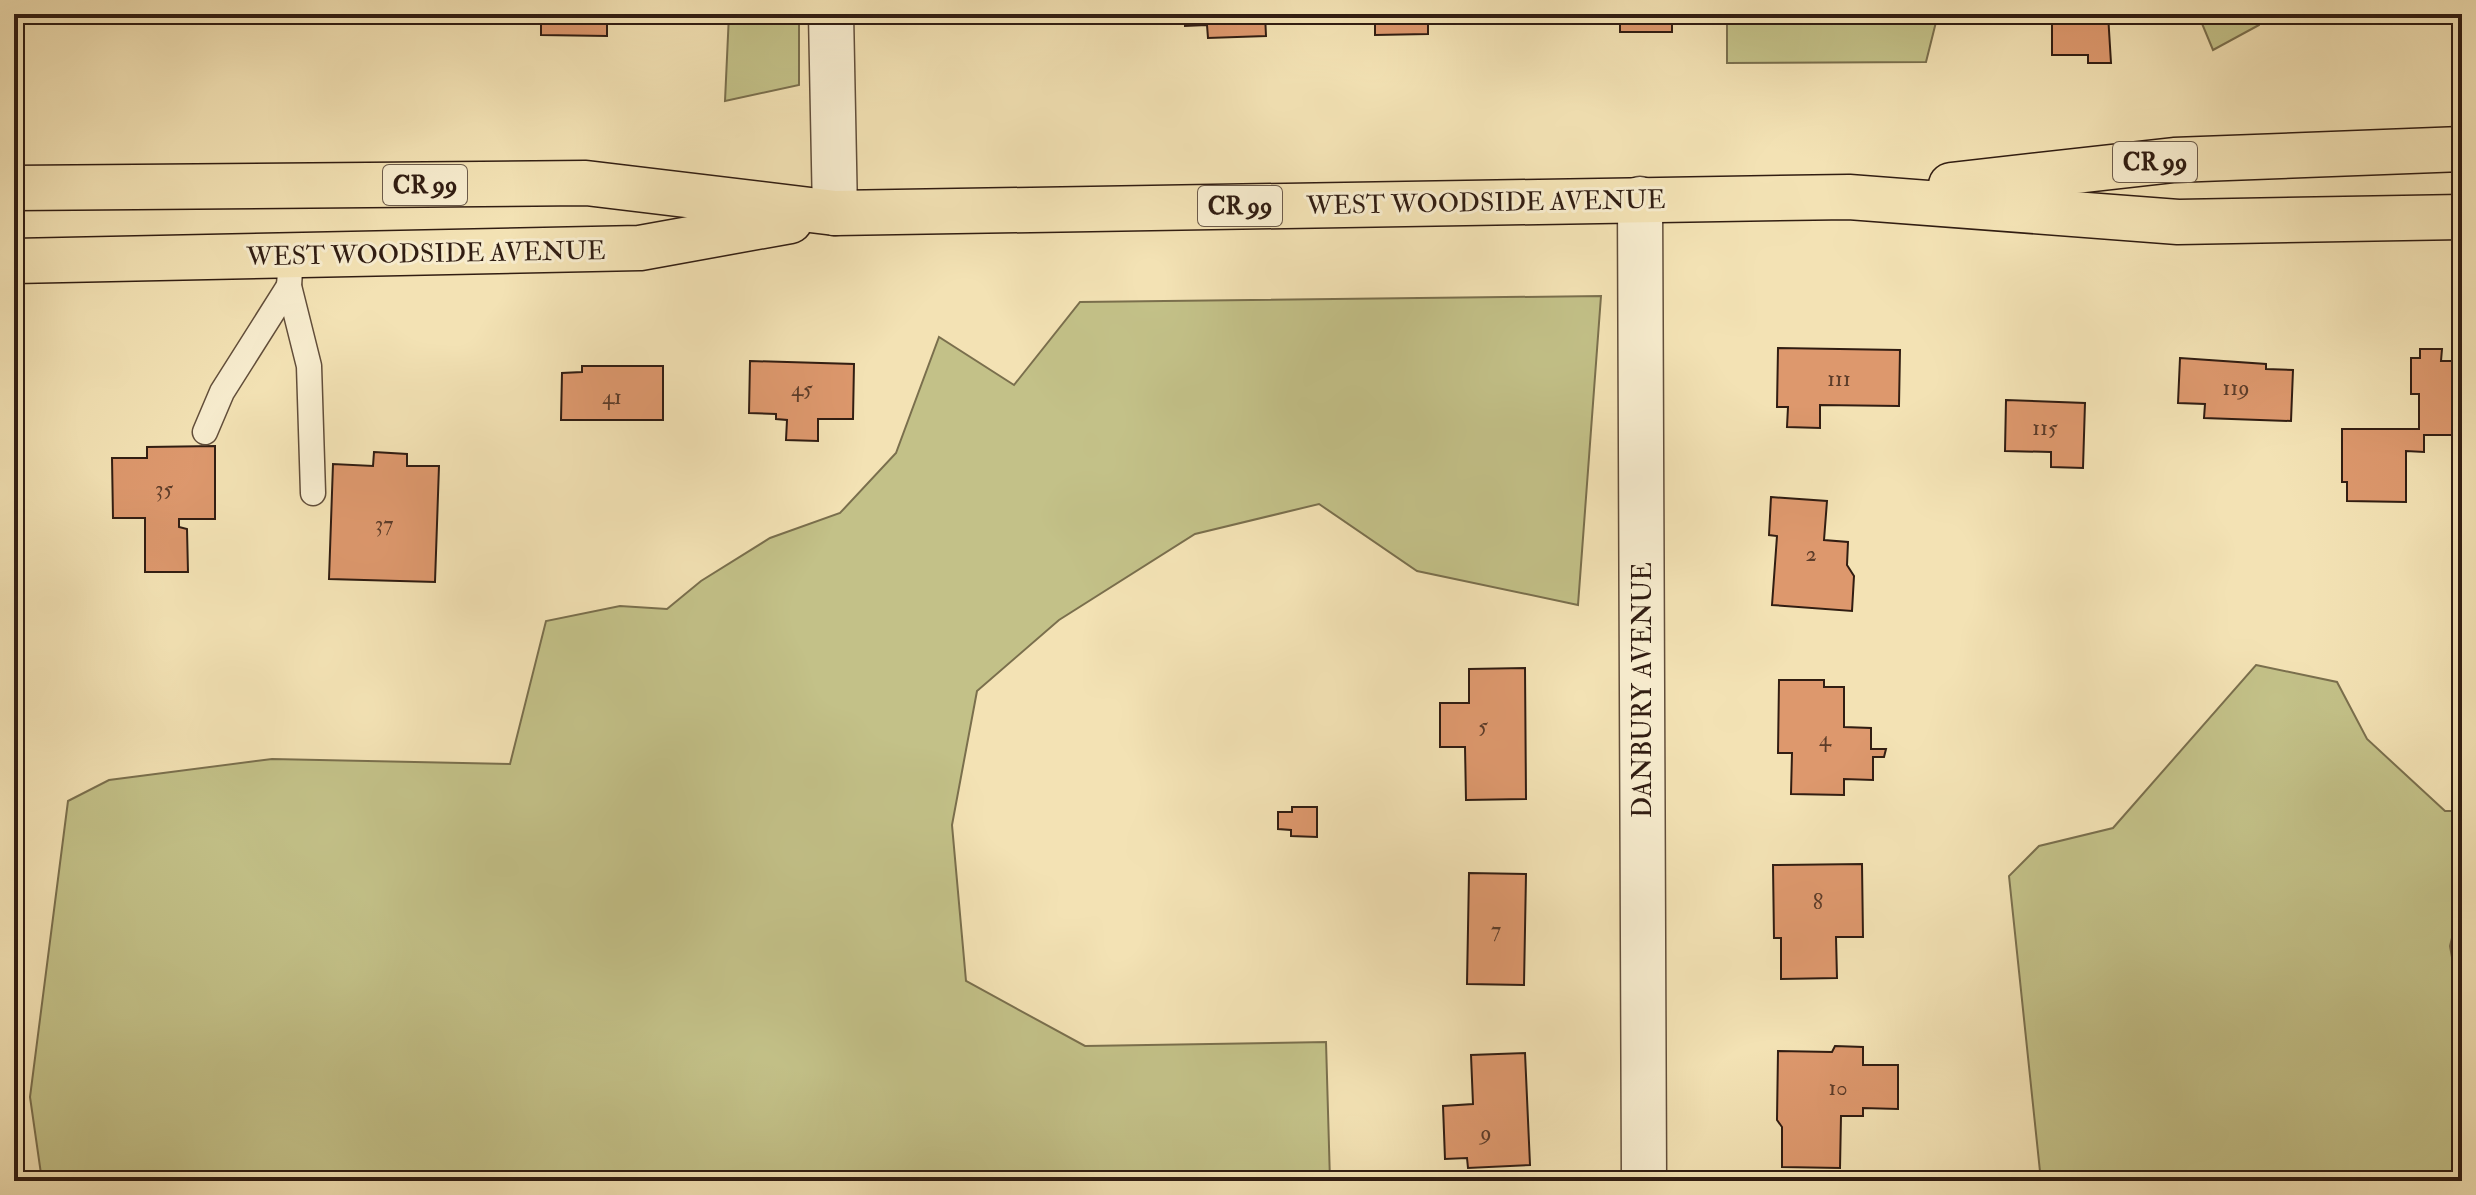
<svg xmlns="http://www.w3.org/2000/svg" width="2476" height="1195" font-family="'IM FELL Double Pica',serif">
  <style>
    .green { fill: #c3c188; stroke: #7a6f4d; stroke-width: 2 }
    .building { fill: #dd986d; stroke: #311d12; stroke-width: 2 }
    .lines { fill: none; stroke-linecap: round; stroke-linejoin: round }
    .lane-casing { stroke: #624e3a; stroke-width: 27 }
    .street-casing { stroke: #624e3a; stroke-width: 47 }
    .primary-casing { stroke: #311d12; stroke-width: 47 }
    .lane { stroke: #f7ecce; stroke-width: 24 }
    .street { stroke: #f7ecce; stroke-width: 44 }
    .primary { stroke: #f3e2b4; stroke-width: 44 }
    .labels { text-anchor: middle; stroke-width: 6; stroke-linejoin: round; paint-order: stroke }
    .number-label { font-size: 22px; fill: #5c3c29 }
    .shield { fill: #f7ecce; stroke: #6c5b4a; stroke-width: 2 }
    .shield-label { font-size: 24px; font-weight: bold; fill: #311d12 }
    .street-label { font-size: 26px; fill: #311d12; stroke: #f7ecce }
  </style>
  <rect width="100%" height="100%" fill="#f3e2b4"/>
  <filter id="stains"><feTurbulence type="fractalNoise" baseFrequency=".0025" numOctaves="4"/><feColorMatrix values="0 0 0 0 .2 0 0 0 0 .09 0 0 0 0 .02 0 0 0 .5 -.17"/></filter>
  <radialGradient id="worn" r=".72"><stop offset=".6" stop-color="#630" stop-opacity="0"/><stop offset="1" stop-color="#630" stop-opacity=".3"/></radialGradient>
  <!-- green -->
  <g class="green">
    <polygon points="729,14 799,14 799,85 725,101"/>
    <polygon points="1727,14 1938,14 1926,62 1727,63"/>
    <polygon points="2198,14 2261,14 2259,25 2213,50"/>
    <polygon points="1601,296 1578,605 1417,571 1319,504 1195,534 1059,620 977,691 952,825 966,981 1085,1046 1326,1042 1330,1181 42,1181 30,1097 68,801 109,780 272,759 510,764 546,621 620,606 667,609 701,581 770,538 840,513 896,453 939,337 1014,385 1080,302"/>
    <polygon points="2256,665 2337,682 2367,739 2445,811 2462,811 2462,898 2450,946 2462,1015 2462,1181 2301,1181 2294,1175 2172,1181 2041,1181 2009,876 2039,846 2113,828"/>
  </g>
  <!-- building -->
  <g class="building">
    <polygon points="375,14 462,14 462,16 375,18"/>
    <polygon points="541,14 607,14 607,36 541,35"/>
    <polygon points="961,14 1025,14 1025,17 961,18"/>
    <polygon points="1185,14 1265,14 1266,36 1208,38 1207,25 1185,26"/>
    <polygon points="1375,14 1455,14 1455,24 1428,24 1428,34 1375,35"/>
    <rect x="1620" y="14" width="52" height="18"/>
    <polygon points="2052,14 2108,14 2111,63 2088,63 2088,55 2052,55"/>
    <polygon points="2399,14 2452,14 2452,23 2399,22"/>
    <polygon points="1778,348 1900,350 1899,406 1820,405 1820,428 1787,427 1788,407 1777,407"/>
    <polygon points="2420,349 2442,349 2441,361 2462,361 2462,435 2424,435 2424,452 2406,451 2406,502 2347,501 2347,482 2342,482 2342,429 2419,429 2419,394 2411,394 2411,358 2420,358"/>
    <polygon points="2180,358 2266,364 2266,369 2293,370 2291,421 2204,418 2205,404 2178,403"/>
    <polygon points="750,361 854,364 853,419 818,419 818,441 786,440 787,420 776,419 776,414 749,413"/>
    <polygon points="582,366 663,366 663,420 561,420 562,373 582,372"/>
    <polygon points="2006,400 2085,403 2083,468 2051,467 2051,452 2005,451"/>
    <polygon points="215,446 215,519 179,519 179,527 187,529 188,572 145,572 145,518 113,518 112,458 147,458 147,447"/>
    <polygon points="374,452 407,454 407,466 439,466 435,582 329,579 333,464 373,466"/>
    <polygon points="1771,497 1827,501 1824,540 1848,542 1847,565 1854,576 1852,611 1772,605 1777,536 1769,535"/>
    <polygon points="1525,668 1526,799 1466,800 1465,747 1440,747 1440,703 1469,703 1469,669"/>
    <polygon points="1779,680 1824,680 1824,687 1844,687 1844,727 1871,728 1871,749 1886,749 1884,757 1873,757 1873,780 1844,779 1844,795 1791,794 1792,753 1778,753"/>
    <polygon points="1292,807 1317,807 1317,837 1291,836 1291,830 1278,829 1278,812 1292,812"/>
    <polygon points="1862,864 1863,937 1836,937 1837,978 1781,979 1781,938 1774,938 1773,865"/>
    <polygon points="1469,873 1526,874 1524,985 1467,984"/>
    <polygon points="1835,1046 1863,1047 1863,1065 1898,1065 1898,1109 1863,1108 1863,1116 1841,1116 1840,1168 1782,1167 1782,1127 1777,1120 1778,1051 1832,1052"/>
    <polygon points="1525,1053 1530,1165 1468,1168 1467,1158 1445,1159 1443,1106 1473,1104 1471,1055"/>
  </g>
  <g class="lines">
    <defs>
      <g id="lane">
        <polyline points="291,256 289,286 309,366 313,493"/>
        <polyline points="205,432 222,392 289,286"/>
      </g>
      <g id="street">
        <polyline points="831,14 835,213"/>
        <polyline points="1640,199 1644,1181"/>
      </g>
      <g id="primary">
        <polyline points="1951,185 2174,160 2462,149"/>
        <polyline points="14,188 586,183 835,213 1849,197 2178,222 2462,217"/>
        <polyline points="14,261 640,248 790,221"/>
      </g>
    </defs>
    <!-- lane casing -->
    <use href="#lane" class="lane-casing"/>
    <!-- street casing -->
    <use href="#street" class="street-casing"/>
    <!-- primary casing -->
    <use href="#primary" class="primary-casing"/>
    <!-- lane -->
    <use href="#lane" class="lane"/>
    <!-- street -->
    <use href="#street" class="street"/>
    <!-- primary -->
    <use href="#primary" class="primary"/>
  </g>
  <g class="labels">
    <!-- number labels -->
    <g class="number-label">
      <text x="1839" y="386">111</text>
      <text x="2236" y="395">119</text>
      <text x="802" y="396">45</text>
      <text x="612" y="404">41</text>
      <text x="2045" y="435">115</text>
      <text x="164" y="496">35</text>
      <text x="384" y="531">37</text>
      <text x="1811" y="561">2</text>
      <text x="1483" y="733">5</text>
      <text x="1825" y="746">4</text>
      <text x="1818" y="909">8</text>
      <text x="1496" y="937">7</text>
      <text x="1838" y="1095">10</text>
      <text x="1486" y="1140">9</text>
    </g>
    <!-- shield labels -->
    <g class="shield">
      <rect x="2113" y="142" width="84" height="40" rx="6"/>
      <rect x="383" y="165" width="84" height="40" rx="6"/>
      <rect x="1198" y="186" width="84" height="40" rx="6"/>
    </g>
    <g class="shield-label">
      <text x="2155" y="170">CR 99</text>
      <text x="425" y="193">CR 99</text>
      <text x="1240" y="214">CR 99</text>
    </g>
    <!-- street labels -->
    <g class="street-label">
      <text transform="translate(1486 202) rotate(-1)" y="9">WEST WOODSIDE AVENUE</text>
      <text transform="translate(426 253) rotate(-1)" y="9">WEST WOODSIDE AVENUE</text>
      <text transform="translate(1642 690) rotate(-90)" y="9">DANBURY AVENUE</text>
    </g>
  </g>
  <!-- margin -->
  <rect width="2476" height="1195" fill="none" stroke="#f3e2b4" stroke-width="48"/>
  <rect x="16" y="16" width="2444" height="1163" fill="none" stroke="#311d12" stroke-width="4"/>
  <rect x="24" y="24" width="2428" height="1147" fill="none" stroke="#311d12" stroke-width="2"/>
  <rect width="100%" height="100%" filter="url(#stains)"/>
  <rect width="100%" height="100%" fill="url(#worn)"/>
</svg>
